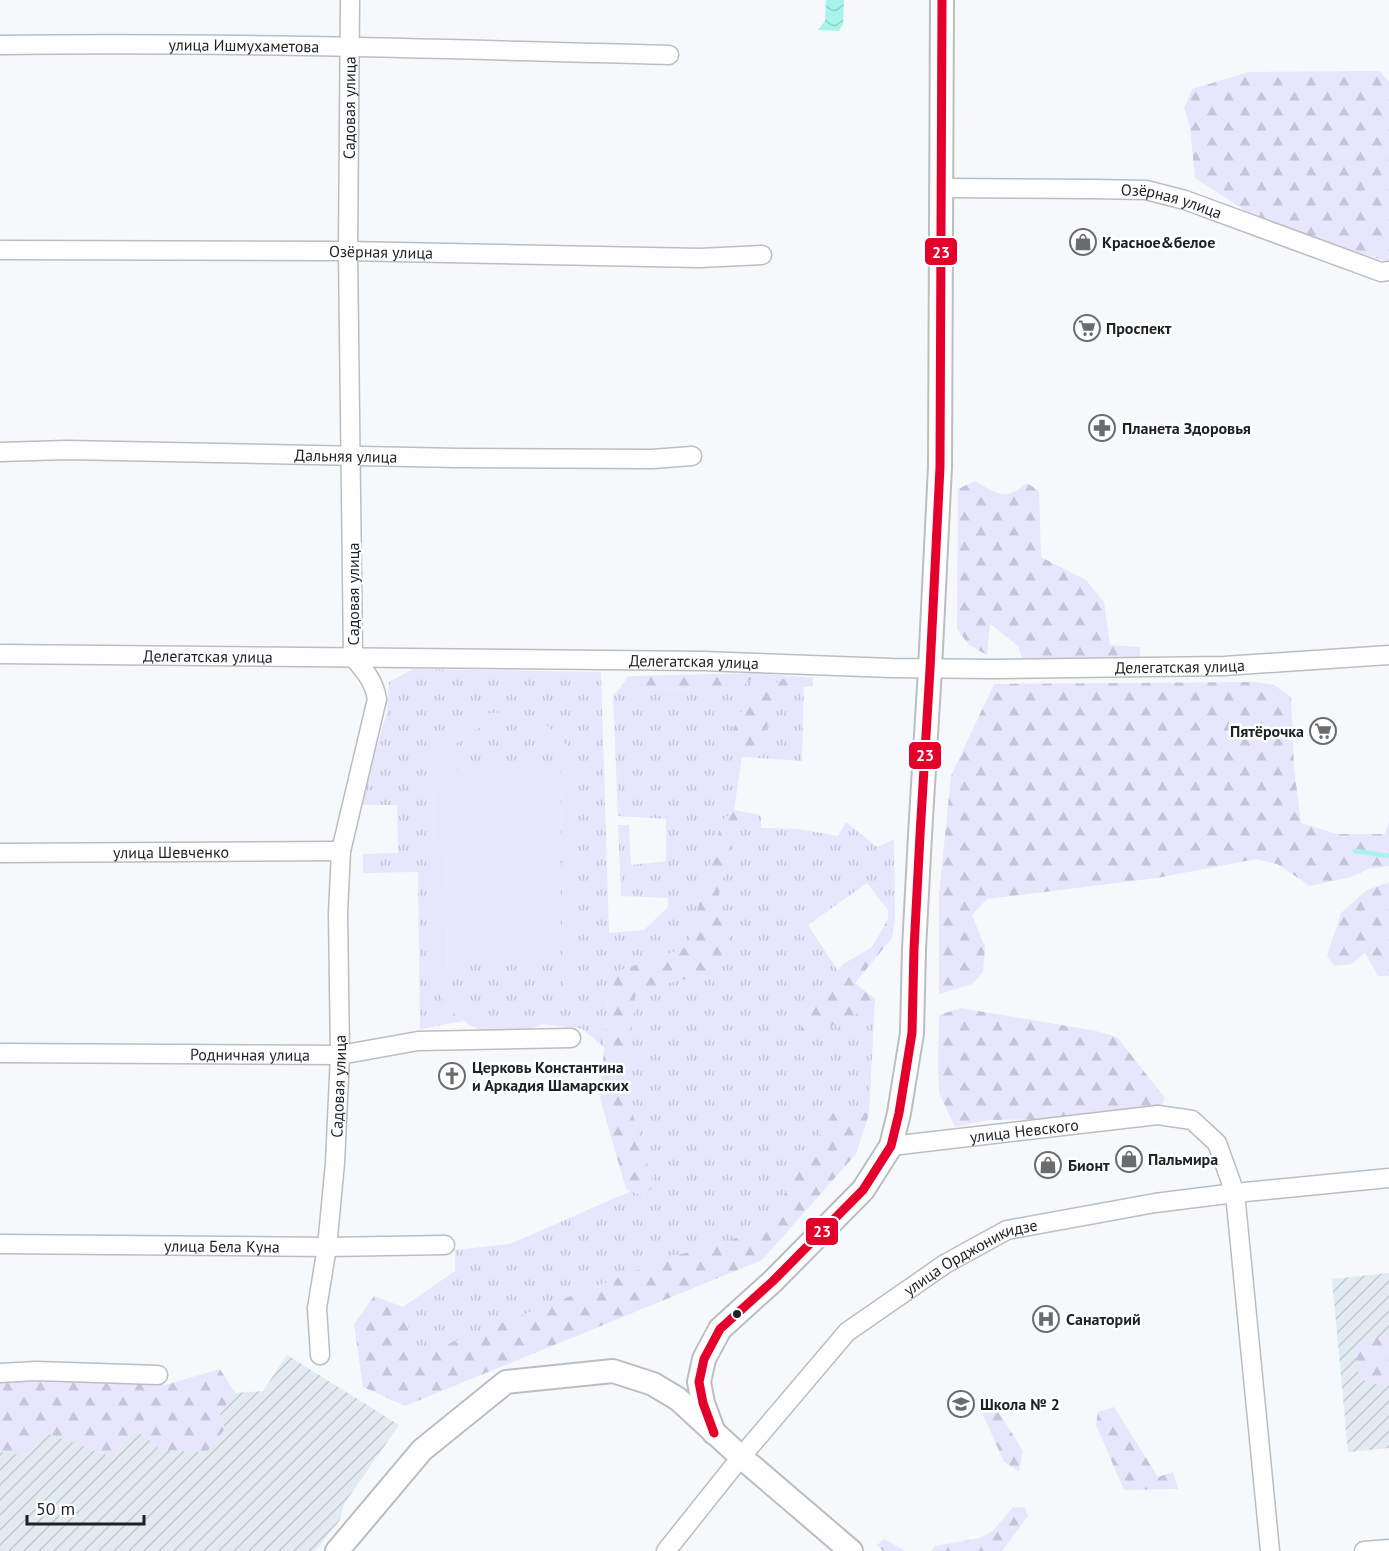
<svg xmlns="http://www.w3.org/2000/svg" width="1389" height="1551" font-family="'PT Sans',sans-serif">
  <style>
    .industrial { fill: url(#industrial-furrows) }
    .grass { fill: url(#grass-tufts) }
    .forest { fill: url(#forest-firs) }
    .pitch { fill: #e7e6fc; fill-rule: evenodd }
    .water { fill: url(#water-waves) }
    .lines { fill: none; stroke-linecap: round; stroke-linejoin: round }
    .stream { stroke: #a7f4eb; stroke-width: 4.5 }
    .minor-casing { stroke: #bbbec0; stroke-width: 21 }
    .tertiary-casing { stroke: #bbbec0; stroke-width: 26 }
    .minor { stroke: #fefeff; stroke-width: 18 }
    .tertiary { stroke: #fefeff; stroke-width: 22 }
    .bus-1-casing { stroke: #fff; stroke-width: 14 }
    .bus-1 { stroke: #e4002b; stroke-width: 9 }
    .bus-dot { fill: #1f2224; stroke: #fff; stroke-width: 2 }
    .labels { text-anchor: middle; stroke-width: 5; stroke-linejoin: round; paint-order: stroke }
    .street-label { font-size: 16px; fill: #1f2224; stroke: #fff }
    .poi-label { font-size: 16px; font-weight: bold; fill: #1f2224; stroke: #fff; text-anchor: start }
    .line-badge { stroke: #fff; stroke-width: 2 }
    .badge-label { font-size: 16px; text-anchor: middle; font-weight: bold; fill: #fff }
  </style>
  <defs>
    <pattern id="industrial-furrows" width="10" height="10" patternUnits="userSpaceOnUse" patternTransform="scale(1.5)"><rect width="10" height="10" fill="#e1ebf1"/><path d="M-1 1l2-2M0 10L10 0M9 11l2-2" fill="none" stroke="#c1c9ce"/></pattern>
    <pattern id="grass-tufts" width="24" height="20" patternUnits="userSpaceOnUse" patternTransform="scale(1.5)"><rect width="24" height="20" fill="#e7e6fc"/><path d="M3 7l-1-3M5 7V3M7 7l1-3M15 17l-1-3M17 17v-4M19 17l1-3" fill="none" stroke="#c6c5d8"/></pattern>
    <pattern id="forest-firs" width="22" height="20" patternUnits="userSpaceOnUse" patternTransform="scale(1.5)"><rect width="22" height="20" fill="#e7e6fc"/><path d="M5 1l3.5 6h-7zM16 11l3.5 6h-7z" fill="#c6c5d8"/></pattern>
    <pattern id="water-waves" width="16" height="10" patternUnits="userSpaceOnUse" patternTransform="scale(1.5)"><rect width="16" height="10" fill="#a7f4eb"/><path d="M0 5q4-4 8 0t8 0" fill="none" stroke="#8fd1c9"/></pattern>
  </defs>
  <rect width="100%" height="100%" fill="#f5f9fc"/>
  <!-- industrial -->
  <g class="industrial">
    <polygon points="1389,1273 1389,1448 1348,1452 1332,1279"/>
    <polygon points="287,1355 399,1425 344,1504 340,1520 315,1551 0,1551 0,1452 28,1455 46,1433 113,1457 135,1429 160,1449 220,1414 235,1393 263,1391"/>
  </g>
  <!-- grass -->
  <g class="grass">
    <polygon points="413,669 601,672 609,933 644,930 668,907 668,898 621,896 618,825 629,825 631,865 666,861 666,819 618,816 613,695 619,690 738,689 760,673 788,676 746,703 776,707 788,689 804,687 802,761 742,757 734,810 761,815 761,828 798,829 838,836 846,822 877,847 894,839 895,920 888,919 888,910 867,883 808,925 838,971 805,1015 862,1011 875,999 869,1114 852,1107 834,1111 765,1227 415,1357 403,1307 455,1271 455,1250 510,1244 631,1191 643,1196 654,1186 625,1088 636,990 702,975 730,948 719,894 738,821 722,820 687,947 610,975 604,1047 582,1029 543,1024 563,1008 573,755 559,735 490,713 433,757 435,987 449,1009 463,1021 420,1029 418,872 363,873 363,854 398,853 397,805 359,805 387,713 389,682"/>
    <path d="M493 723C499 723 506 722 513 723 535 726 548 739 561 755L563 986C560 991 557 997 553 1002 529 1029 483 1029 459 1003 455 998 451 992 448 987L445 757C461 736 467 731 493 723Z"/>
  </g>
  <!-- forest -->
  <g class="forest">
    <polygon points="1379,71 1389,82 1389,262 1263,222 1195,178 1190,127 1184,108 1192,89 1249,72"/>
    <path d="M975 481C999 494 1003 502 1027 483L1039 491 1041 557 1086 580 1104 602 1110 645 1140 647V660H1023L1018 646 990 624 987 655 969 645 957 629 958 489Z"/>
    <polygon points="760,673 738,689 619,690 628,676"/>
    <polygon points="788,676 813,678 812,686 788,689 776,707 754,753 738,753 726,743 746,703"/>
    <polygon points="1254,682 1274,685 1291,697 1294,768 1301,823 1337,834 1385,834 1389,822 1389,866 1368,869 1351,877 1310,886 1277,864 1256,859 1157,878 987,899 972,915 985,947 983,972 972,984 939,994 939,895 951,776 994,684"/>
    <polygon points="734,812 738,821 719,894 730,948 702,975 636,991 625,1088 654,1186 643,1196 626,1189 600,1098 610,974 687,947 722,820"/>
    <polygon points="1389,882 1389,976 1378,976 1365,953 1352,964 1334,966 1327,956 1341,913 1367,890"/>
    <polygon points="888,919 895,920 892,938 855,983 875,999 863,1011 797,1042 805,1015 843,964 871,948"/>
    <polygon points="961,1008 1096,1031 1117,1037 1165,1098 1161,1106 1062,1119 989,1120 955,1127 939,1093 938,1068 939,1015"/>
    <polygon points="852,1107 869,1114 856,1154 762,1260 405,1406 363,1387 354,1324 374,1296 403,1307 415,1357 676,1255 706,1249 765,1227 834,1111"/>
    <polygon points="1389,1336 1389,1386 1366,1383 1356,1368 1356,1347 1368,1339"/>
    <polygon points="220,1369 235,1393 220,1414 225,1429 206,1453 160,1449 135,1429 113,1457 46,1433 28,1455 0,1452 0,1381 165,1385"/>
    <polygon points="991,1400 1023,1451 1019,1471 1004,1462 981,1410"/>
    <polygon points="1114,1407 1158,1477 1173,1472 1178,1489 1124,1490 1096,1425 1098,1412"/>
    <polygon points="1013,1507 1025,1508 1028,1516 1002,1551 931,1551 935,1546 980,1538 993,1531"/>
    <polygon points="884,1539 905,1551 883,1551 877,1545"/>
  </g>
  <!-- pitch -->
  <g class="pitch">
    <path d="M515 712 539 720 559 735 573 755 576 986 563 1008 543 1024 519 1033 493 1034 469 1025 449 1009 435 987 433 757 447 736 466 721 490 713ZM493 723C527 723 539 729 561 755L563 986C560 991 557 997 553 1002 529 1029 483 1029 459 1003 455 998 451 992 448 987L445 757C461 736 467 731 493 723Z"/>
    <polygon points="558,769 560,957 450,958 448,770"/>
  </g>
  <!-- water -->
  <polygon class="water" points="826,0 844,0 843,24 839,31 818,30 825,21"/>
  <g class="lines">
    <!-- stream -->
    <polyline class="stream" points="1355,851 1389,856"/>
    <defs>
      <g id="minor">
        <path id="s1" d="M0 45C223 42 446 49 669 55"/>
        <path id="s2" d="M942 188 1093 189 1146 190 1185 200 1381 272 1389 271"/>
        <path id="s3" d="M0 250 348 251 700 258 762 255"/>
        <path id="s4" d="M0 452 67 450 458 458 652 459 692 456"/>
        <path id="s5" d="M0 654 703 661 892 668 993 669 1224 666 1389 655"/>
        <path id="s6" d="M0 853 341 851"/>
        <path id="s7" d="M0 1053 340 1055 418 1041 571 1038"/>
        <path id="s8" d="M891 1146 1158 1115 1192 1120 1217 1143 1235 1193 1270 1551"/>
        <path id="s9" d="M0 1244 327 1247 445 1245"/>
        <path id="s10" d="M320 1355 317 1308 327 1247 335 1163 340 1055 338 913 341 851 377 699C374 681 365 671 353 657L348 251 350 0"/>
        <polyline points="0,1373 36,1371 158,1375"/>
        <path id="s11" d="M666 1551 741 1457 847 1332 945 1264 1007 1230 1155 1203 1235 1193 1389 1178"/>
        <polyline points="1364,1551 1389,1549"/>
      </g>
      <g id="tertiary">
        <polyline points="714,1433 703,1403 699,1382 704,1359 720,1329 773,1281 863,1190 891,1146 899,1113 912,1033 914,949 920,835 930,669 940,467 942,0"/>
        <polyline points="337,1551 422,1450 506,1382 613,1371 653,1384 678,1399 741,1457 851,1551"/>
      </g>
    </defs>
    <!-- minor casing -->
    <use href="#minor" class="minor-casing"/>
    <!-- tertiary casing -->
    <use href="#tertiary" class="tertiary-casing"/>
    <!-- minor -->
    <use href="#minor" class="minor"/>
    <!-- tertiary -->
    <use href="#tertiary" class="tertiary"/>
    <defs>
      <polyline id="bus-1" points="714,1433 703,1403 699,1382 704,1359 720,1329 773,1281 863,1190 891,1146 899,1113 912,1033 914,949 920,835 930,669 940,467 942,0"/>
    </defs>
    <!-- bus-1 casing -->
    <use href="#bus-1" class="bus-1-casing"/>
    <!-- bus-1 -->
    <use href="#bus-1" class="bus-1"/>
  </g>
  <!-- icons -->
  <defs>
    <symbol id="shop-ring" viewBox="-11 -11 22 22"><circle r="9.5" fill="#fff" stroke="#6a6d70" stroke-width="1.5"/><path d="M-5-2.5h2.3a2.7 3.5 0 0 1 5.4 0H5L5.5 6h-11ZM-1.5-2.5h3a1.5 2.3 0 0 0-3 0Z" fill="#6a6d70"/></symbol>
    <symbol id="supermarket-ring" viewBox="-11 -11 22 22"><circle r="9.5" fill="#fff" stroke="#6a6d70" stroke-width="1.5"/><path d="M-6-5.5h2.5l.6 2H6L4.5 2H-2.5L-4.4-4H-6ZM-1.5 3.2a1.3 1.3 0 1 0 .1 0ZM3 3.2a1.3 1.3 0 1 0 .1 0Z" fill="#6a6d70"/></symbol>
    <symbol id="pharmacy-ring" viewBox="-11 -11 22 22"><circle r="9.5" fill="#fff" stroke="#6a6d70" stroke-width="1.5"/><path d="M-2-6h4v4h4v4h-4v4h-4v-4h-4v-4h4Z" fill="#6a6d70"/></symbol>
    <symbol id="church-ring" viewBox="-11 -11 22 22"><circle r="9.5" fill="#fff" stroke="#6a6d70" stroke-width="1.5"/><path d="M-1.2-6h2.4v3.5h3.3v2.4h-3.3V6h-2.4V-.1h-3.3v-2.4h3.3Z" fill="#6a6d70"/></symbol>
    <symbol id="hospital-ring" viewBox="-11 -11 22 22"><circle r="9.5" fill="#fff" stroke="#6a6d70" stroke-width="1.5"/><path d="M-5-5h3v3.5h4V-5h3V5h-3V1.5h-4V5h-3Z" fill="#6a6d70"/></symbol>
    <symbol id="school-ring" viewBox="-11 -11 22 22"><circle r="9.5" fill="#fff" stroke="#6a6d70" stroke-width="1.5"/><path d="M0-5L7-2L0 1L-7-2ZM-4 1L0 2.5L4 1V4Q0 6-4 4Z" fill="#6a6d70"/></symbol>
  </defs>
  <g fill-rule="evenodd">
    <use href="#shop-ring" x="1068" y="227" width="30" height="30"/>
    <use href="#supermarket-ring" x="1072" y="313" width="30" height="30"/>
    <use href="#pharmacy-ring" x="1087" y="413" width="30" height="30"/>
    <use href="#supermarket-ring" x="1308" y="716" width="30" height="30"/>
    <use href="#church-ring" x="437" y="1061" width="30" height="30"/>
    <use href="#shop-ring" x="1114" y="1144" width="30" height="30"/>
    <use href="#shop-ring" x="1033" y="1150" width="30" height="30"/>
    <use href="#hospital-ring" x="1031" y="1304" width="30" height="30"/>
    <use href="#school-ring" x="946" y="1389" width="30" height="30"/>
  </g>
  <!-- markers -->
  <circle class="bus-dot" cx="737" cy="1314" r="5"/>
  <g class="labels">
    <!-- street labels -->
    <g class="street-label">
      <text dy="6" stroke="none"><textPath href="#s1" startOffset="244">улица Ишмухаметова</textPath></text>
      <text dy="6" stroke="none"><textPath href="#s10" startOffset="1260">Садовая улица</textPath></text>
      <text dy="6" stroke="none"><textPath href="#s2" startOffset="231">Озёрная улица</textPath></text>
      <text dy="6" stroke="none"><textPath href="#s3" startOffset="381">Озёрная улица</textPath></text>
      <text dy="6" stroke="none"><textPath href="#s4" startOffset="346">Дальняя улица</textPath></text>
      <text transform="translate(353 594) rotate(-90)" y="6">Садовая улица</text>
      <text dy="6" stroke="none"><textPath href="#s5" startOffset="208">Делегатская улица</textPath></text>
      <text dy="6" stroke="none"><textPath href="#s5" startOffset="694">Делегатская улица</textPath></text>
      <text dy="6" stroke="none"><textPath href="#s5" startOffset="1180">Делегатская улица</textPath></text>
      <text dy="6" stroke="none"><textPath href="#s6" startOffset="171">улица Шевченко</textPath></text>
      <text dy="6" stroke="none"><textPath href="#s7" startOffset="250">Родничная улица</textPath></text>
      <text dy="6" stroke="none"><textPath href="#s10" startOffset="270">Садовая улица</textPath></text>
      <text dy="6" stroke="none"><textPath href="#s8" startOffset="134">улица Невского</textPath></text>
      <text dy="6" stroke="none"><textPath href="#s9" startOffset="222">улица Бела Куна</textPath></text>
      <text dy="6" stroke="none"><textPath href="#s11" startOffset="430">улица Орджоникидзе</textPath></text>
    </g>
    <!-- poi labels -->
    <g class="poi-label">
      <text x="1102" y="248">Красное&amp;белое</text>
      <text x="1106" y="334">Проспект</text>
      <text x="1122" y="434">Планета Здоровья</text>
      <text x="1304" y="737" text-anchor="end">Пятёрочка</text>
      <text x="472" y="1073">Церковь Константина<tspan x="472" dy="18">и Аркадия Шамарских</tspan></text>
      <text x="1148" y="1165">Пальмира</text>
      <text x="1068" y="1171">Бионт</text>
      <text x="1066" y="1325">Санаторий</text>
      <text x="980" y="1410">Школа № 2</text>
    </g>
  </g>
  <g class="line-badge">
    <rect x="924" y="237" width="34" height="29" rx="6" fill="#e4002b"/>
    <rect x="908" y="741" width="34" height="29" rx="6" fill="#e4002b"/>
    <rect x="805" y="1217" width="34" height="29" rx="6" fill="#e4002b"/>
  </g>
  <g class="badge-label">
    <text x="941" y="258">23</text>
    <text x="925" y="761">23</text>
    <text x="822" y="1237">23</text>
  </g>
  <!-- scale -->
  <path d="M27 1515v9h117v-9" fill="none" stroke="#1f2224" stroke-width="3"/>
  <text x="36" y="1515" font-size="18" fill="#1f2224" stroke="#ffffff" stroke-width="4.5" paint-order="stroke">50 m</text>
</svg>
